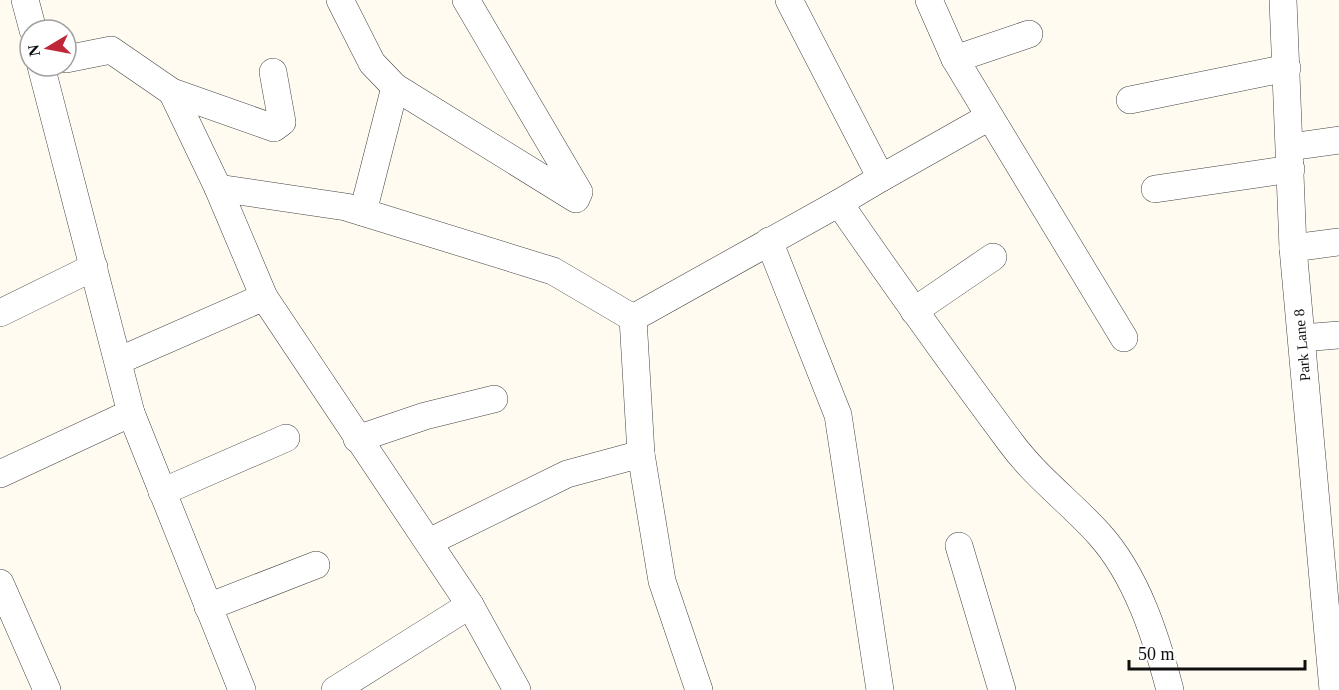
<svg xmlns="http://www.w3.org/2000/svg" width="1339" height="690" font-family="'Times New Roman',serif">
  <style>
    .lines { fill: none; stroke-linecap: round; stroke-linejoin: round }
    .street-casing { stroke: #424242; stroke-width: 28 }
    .street { stroke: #fff; stroke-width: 27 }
    .labels { text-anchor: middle; stroke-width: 6; stroke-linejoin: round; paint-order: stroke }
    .street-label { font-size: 15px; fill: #0f0f0f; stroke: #fff }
  </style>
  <rect width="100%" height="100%" fill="#fffbf1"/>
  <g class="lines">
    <defs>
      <g id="street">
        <polyline points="25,0 33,30"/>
        <polyline points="340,0 372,63 395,87 576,199 579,192 466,0"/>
        <polyline points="789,0 881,178 839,203"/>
        <polyline points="929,0 955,59 1124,338"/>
        <polyline points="1283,0 1293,248 1333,690"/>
        <polyline points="66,59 111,50 172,92 274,128 282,122 273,72"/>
        <polyline points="955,59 1029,34"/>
        <polyline points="41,66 131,413 242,690"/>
        <polyline points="172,92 218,188 264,297 470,605 517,690"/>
        <polyline points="1130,100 1287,68"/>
        <polyline points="1290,147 1339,140"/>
        <polyline points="881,178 989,117"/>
        <polyline points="218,188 346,207 553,271 633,318"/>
        <polyline points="1155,189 1291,169"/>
        <polyline points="363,212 395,87"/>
        <polyline points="769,241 838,415 880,690"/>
        <polyline points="1293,248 1339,242"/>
        <polyline points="914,311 993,257"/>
        <polyline points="0,313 94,267"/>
        <path d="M633 318 839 203C895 284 952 364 1011 443 1036 477 1071 503 1099 534 1137 576 1156 637 1170 690"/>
        <polyline points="633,318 641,454 662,581 699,690"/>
        <polyline points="1302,338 1339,335"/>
        <polyline points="118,361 264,297"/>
        <polyline points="357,439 425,416 494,399"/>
        <polyline points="0,474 131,413"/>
        <polyline points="162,492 286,438"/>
        <polyline points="429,542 567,474 641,454"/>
        <polyline points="959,546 1002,690"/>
        <polyline points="0,583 47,690"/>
        <polyline points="208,607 316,565"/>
        <polyline points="335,690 470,605"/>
      </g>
    </defs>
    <!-- street casing -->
    <use href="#street" class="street-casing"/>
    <!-- street -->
    <use href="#street" class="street"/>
  </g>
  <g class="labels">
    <!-- street labels -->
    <g class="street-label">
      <text transform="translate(1302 345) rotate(-95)" y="5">Park Lane 8</text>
    </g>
  </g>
  <!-- north arrow -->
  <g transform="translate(48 48) rotate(260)"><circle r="28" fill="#ffffff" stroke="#9f9f9f" stroke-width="1.5"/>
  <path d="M0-4.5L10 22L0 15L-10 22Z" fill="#bf2738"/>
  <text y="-9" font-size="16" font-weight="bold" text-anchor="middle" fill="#0f0f0f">N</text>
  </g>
  <!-- scale -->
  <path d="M1129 660v9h176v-9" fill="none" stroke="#0f0f0f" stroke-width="3"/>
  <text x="1138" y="660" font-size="18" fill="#0f0f0f" stroke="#ffffff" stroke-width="4.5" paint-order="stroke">50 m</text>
</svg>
